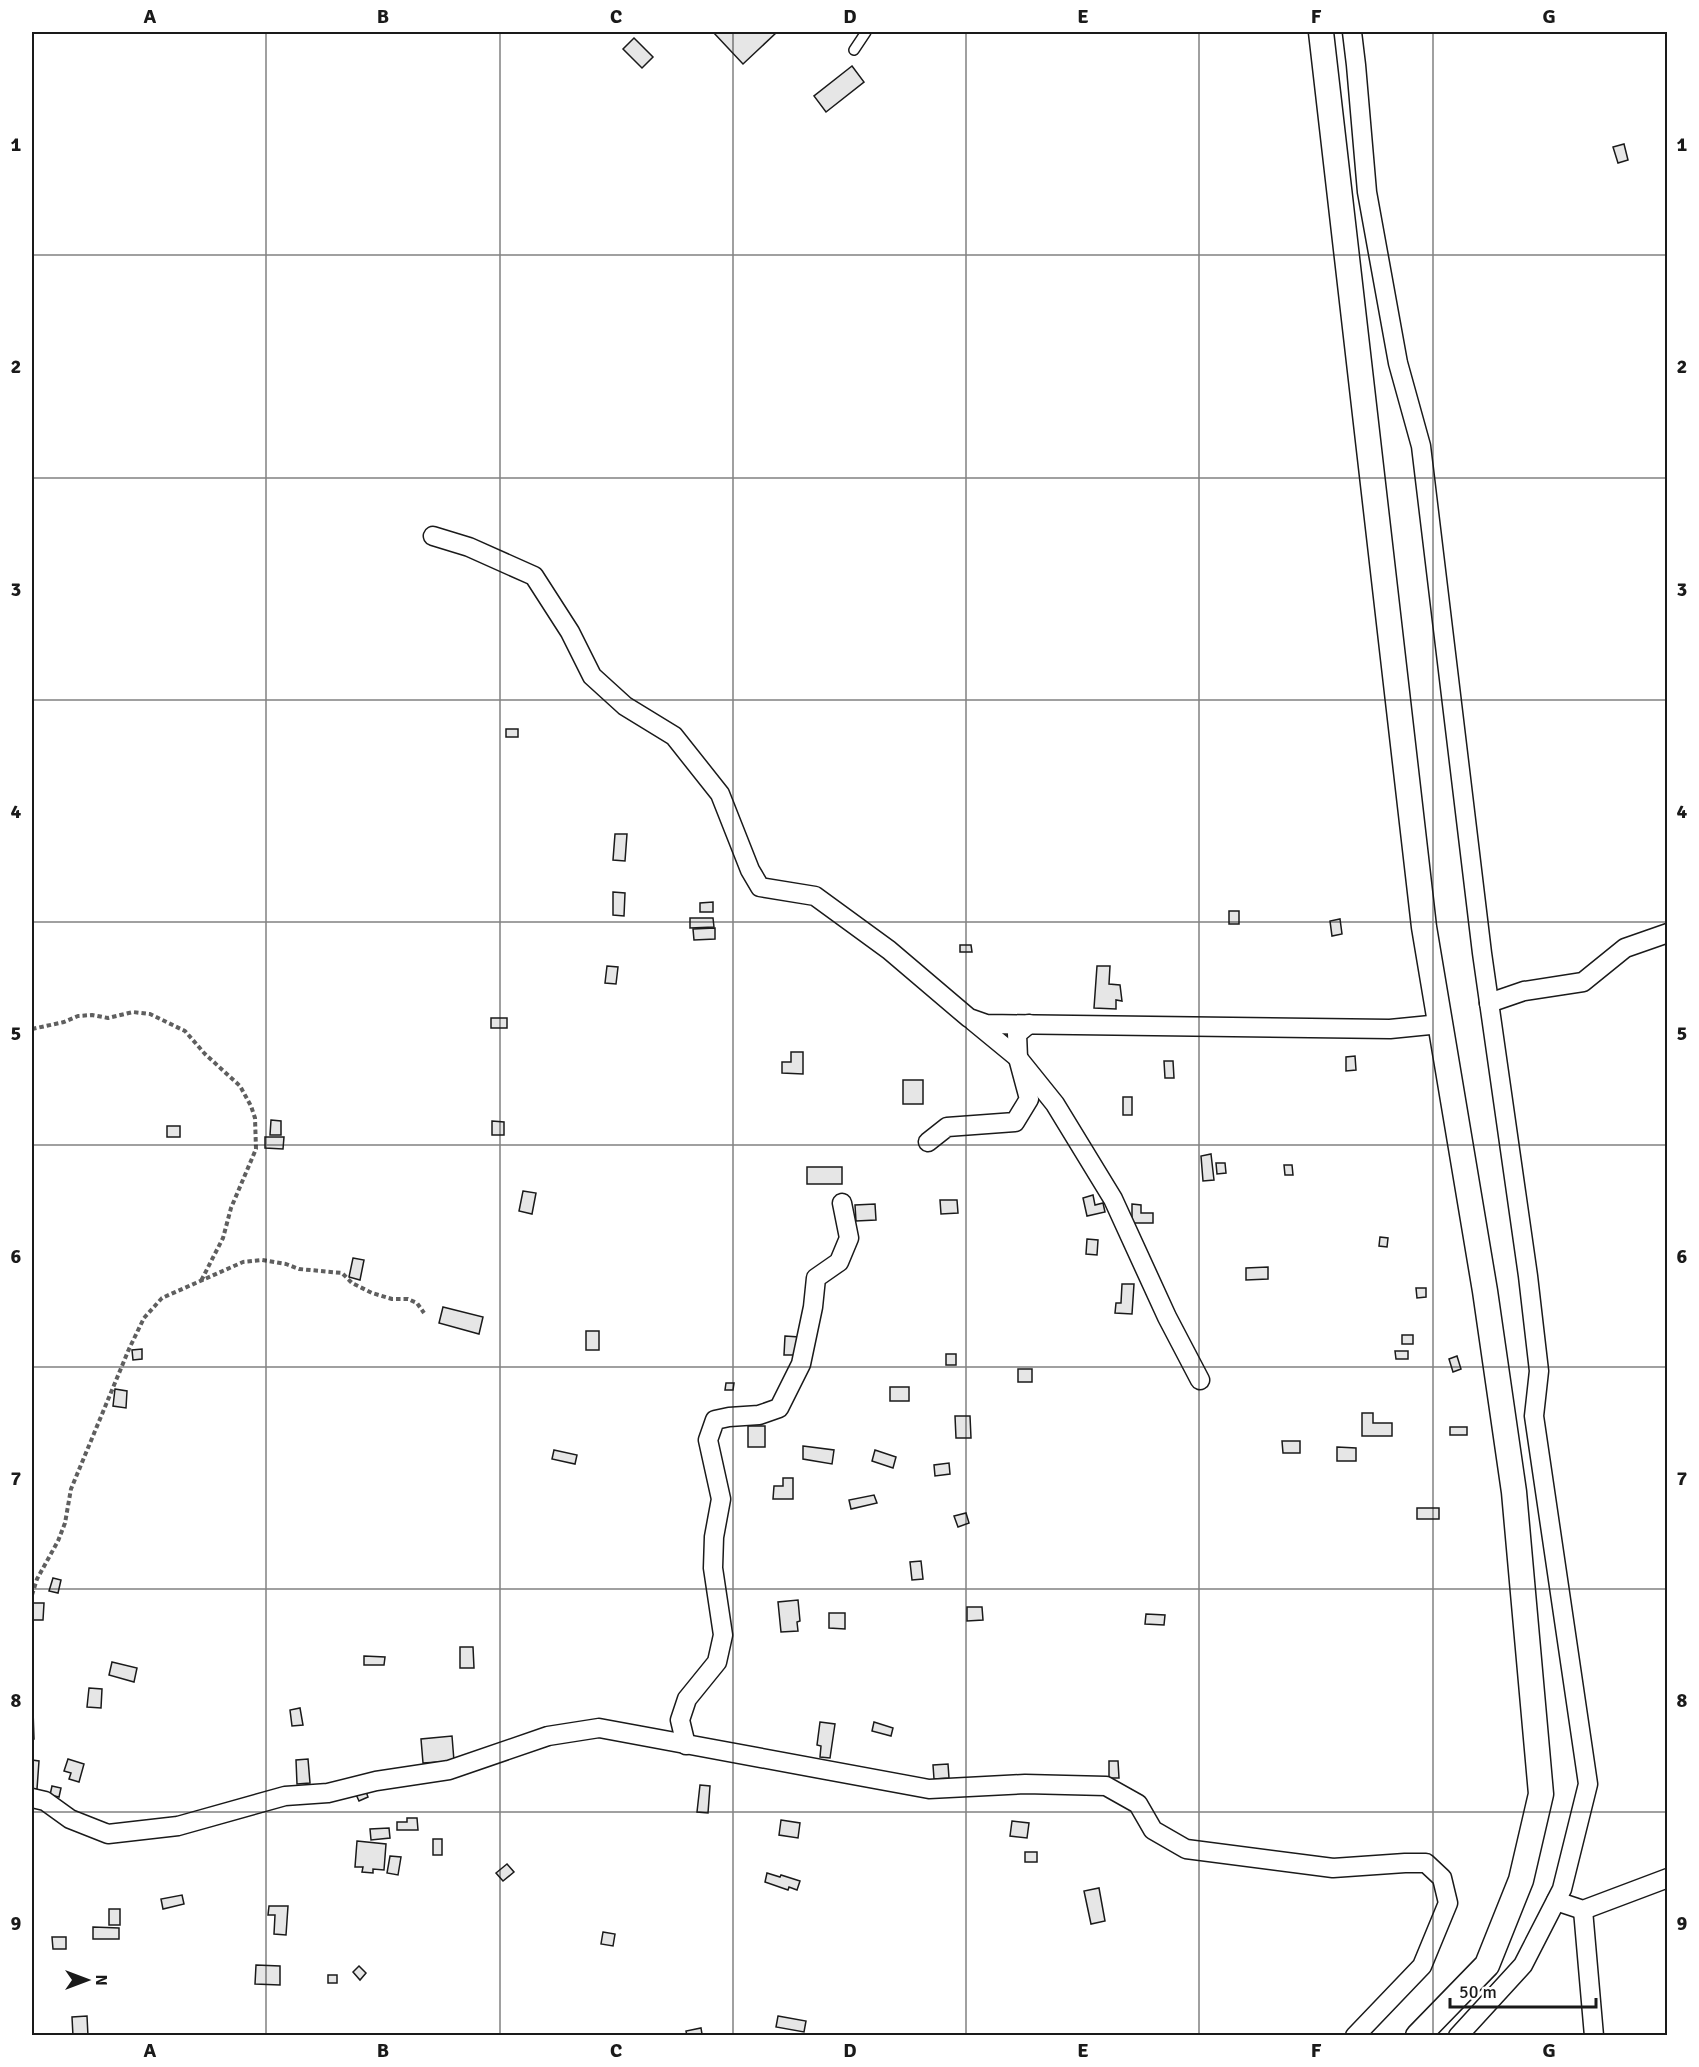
<svg xmlns="http://www.w3.org/2000/svg" width="1699" height="2067" font-family="Signika,sans-serif">
  <style>
    .building { fill: #e6e6e6; stroke: #1a1a1a; stroke-width: 1.5 }
    .lines { fill: none; stroke-linecap: round; stroke-linejoin: round }
    .lane-casing { stroke: #1a1a1a; stroke-width: 12 }
    .street-casing { stroke: #1a1a1a; stroke-width: 21 }
    .secondary-casing { stroke: #1a1a1a; stroke-width: 27 }
    .path { stroke: #5f5f5f; stroke-width: 4; stroke-dasharray: 4.5 3; stroke-linecap: butt }
    .lane { stroke: #fff; stroke-width: 9 }
    .street { stroke: #fff; stroke-width: 18 }
    .secondary { stroke: #fff; stroke-width: 24 }
    .grid { fill: none; stroke: #1a1a1a; stroke-width: 1.5; stroke-opacity: 0.55 }
    .neatline { fill: none; stroke: #1a1a1a; stroke-width: 2 }
    .grid-label { font-size: 20px; text-anchor: middle; font-weight: bold; fill: #1a1a1a }
  </style>
  <rect width="100%" height="100%" fill="#fff"/>
  <!-- building -->
  <g class="building">
    <polygon points="713,32 777,32 743,64"/>
    <polygon points="634,38 653,57 642,68 623,49"/>
    <polygon points="852,66 864,82 826,112 814,96"/>
    <polygon points="1624,144 1628,160 1618,163 1613,147"/>
    <rect x="506" y="729" width="12" height="8"/>
    <polygon points="615,834 627,834 625,861 613,860"/>
    <polygon points="613,892 625,893 624,916 613,915"/>
    <polygon points="713,902 713,912 700,912 700,903"/>
    <rect x="1229" y="911" width="10" height="13"/>
    <polygon points="690,918 713,918 714,927 690,928"/>
    <polygon points="1340,919 1342,934 1332,936 1330,921"/>
    <polygon points="715,928 715,939 694,940 693,929"/>
    <polygon points="960,945 971,945 972,952 960,952"/>
    <polygon points="607,966 618,967 616,984 605,983"/>
    <polygon points="1097,966 1110,966 1109,984 1120,985 1122,1001 1116,1000 1116,1009 1094,1008"/>
    <rect x="491" y="1018" width="16" height="10"/>
    <polygon points="791,1052 803,1052 803,1074 782,1073 782,1062 791,1062"/>
    <polygon points="1355,1056 1356,1070 1346,1071 1346,1057"/>
    <polygon points="1164,1061 1173,1061 1174,1078 1165,1078"/>
    <rect x="903" y="1080" width="20" height="24"/>
    <rect x="1123" y="1097" width="9" height="18"/>
    <polygon points="271,1120 281,1121 281,1135 270,1135"/>
    <polygon points="492,1121 504,1122 504,1135 492,1135"/>
    <rect x="167" y="1126" width="13" height="11"/>
    <polygon points="265,1137 284,1137 283,1149 265,1148"/>
    <polygon points="1211,1154 1214,1180 1203,1181 1201,1156"/>
    <polygon points="1216,1163 1225,1163 1226,1173 1217,1174"/>
    <polygon points="1284,1165 1292,1165 1293,1175 1285,1175"/>
    <rect x="807" y="1167" width="35" height="17"/>
    <polygon points="523,1191 536,1193 532,1214 519,1211"/>
    <polygon points="1093,1195 1095,1205 1103,1203 1105,1212 1087,1216 1083,1198"/>
    <polygon points="940,1200 957,1200 958,1213 941,1214"/>
    <polygon points="875,1204 876,1220 856,1221 855,1205"/>
    <polygon points="1132,1204 1141,1205 1141,1213 1153,1213 1153,1223 1132,1223"/>
    <polygon points="1380,1237 1388,1238 1387,1247 1379,1246"/>
    <polygon points="1087,1239 1098,1240 1097,1255 1086,1254"/>
    <polygon points="353,1258 364,1260 360,1280 349,1277"/>
    <polygon points="1268,1267 1268,1279 1246,1280 1246,1268"/>
    <polygon points="1122,1284 1134,1284 1132,1314 1115,1313 1116,1303 1121,1303"/>
    <polygon points="1416,1288 1426,1288 1426,1297 1417,1298"/>
    <polygon points="443,1307 483,1317 479,1334 439,1323"/>
    <rect x="586" y="1331" width="13" height="19"/>
    <rect x="1402" y="1335" width="11" height="9"/>
    <polygon points="785,1336 799,1337 798,1355 784,1355"/>
    <polygon points="142,1349 142,1359 133,1360 132,1350"/>
    <polygon points="1395,1351 1408,1351 1408,1359 1396,1359"/>
    <rect x="946" y="1354" width="10" height="11"/>
    <polygon points="1457,1356 1461,1369 1453,1372 1449,1359"/>
    <rect x="1018" y="1369" width="14" height="13"/>
    <polygon points="726,1383 734,1383 733,1390 725,1390"/>
    <rect x="890" y="1387" width="19" height="14"/>
    <polygon points="115,1389 127,1391 126,1408 113,1406"/>
    <polygon points="1362,1413 1373,1413 1373,1423 1392,1423 1392,1436 1362,1436"/>
    <polygon points="955,1416 970,1416 971,1438 956,1438"/>
    <rect x="748" y="1426" width="17" height="21"/>
    <rect x="1450" y="1427" width="17" height="8"/>
    <polygon points="1282,1441 1300,1441 1300,1453 1283,1453"/>
    <polygon points="803,1446 834,1450 832,1464 803,1459"/>
    <polygon points="1337,1447 1356,1448 1356,1461 1337,1461"/>
    <polygon points="554,1450 577,1455 575,1464 552,1459"/>
    <polygon points="875,1450 896,1457 893,1468 872,1461"/>
    <polygon points="949,1463 950,1474 935,1476 934,1465"/>
    <polygon points="783,1478 793,1478 793,1499 773,1499 774,1486 783,1486"/>
    <polygon points="874,1495 877,1503 851,1509 849,1500"/>
    <rect x="1417" y="1508" width="22" height="11"/>
    <polygon points="966,1513 969,1523 958,1527 954,1516"/>
    <polygon points="921,1561 923,1579 912,1580 910,1562"/>
    <polygon points="53,1578 61,1580 58,1593 49,1591"/>
    <polygon points="798,1600 800,1621 797,1622 798,1631 781,1632 778,1602"/>
    <polygon points="32,1603 44,1603 43,1620 32,1620"/>
    <polygon points="967,1607 982,1607 983,1620 967,1621"/>
    <polygon points="829,1613 845,1613 845,1629 829,1628"/>
    <polygon points="1146,1614 1165,1615 1164,1625 1145,1624"/>
    <polygon points="460,1647 473,1647 474,1668 460,1668"/>
    <polygon points="364,1656 385,1657 384,1665 364,1665"/>
    <polygon points="112,1662 137,1668 134,1682 109,1675"/>
    <polygon points="89,1688 102,1689 101,1708 87,1707"/>
    <polygon points="300,1708 303,1725 292,1726 290,1710"/>
    <polygon points="32,1710 33,1710 34,1739 32,1739"/>
    <polygon points="820,1722 835,1724 830,1758 820,1757 821,1746 817,1745"/>
    <polygon points="874,1722 893,1728 891,1736 872,1731"/>
    <polygon points="452,1736 454,1761 423,1763 421,1739"/>
    <polygon points="68,1759 84,1764 79,1782 69,1779 71,1773 64,1771"/>
    <polygon points="308,1759 310,1783 297,1784 296,1760"/>
    <polygon points="32,1760 39,1761 37,1789 32,1789"/>
    <polygon points="1109,1761 1118,1761 1119,1778 1109,1778"/>
    <polygon points="948,1764 949,1778 934,1779 933,1765"/>
    <polygon points="700,1785 710,1786 708,1813 697,1812"/>
    <polygon points="52,1786 61,1788 59,1797 50,1795"/>
    <polygon points="364,1786 368,1797 359,1801 354,1790"/>
    <polygon points="407,1818 417,1818 418,1830 397,1830 397,1822 407,1822"/>
    <polygon points="781,1820 800,1823 798,1838 779,1835"/>
    <polygon points="1012,1821 1029,1823 1027,1838 1010,1836"/>
    <polygon points="389,1828 390,1838 371,1840 370,1829"/>
    <rect x="433" y="1839" width="9" height="16"/>
    <polygon points="357,1841 386,1844 384,1870 373,1869 373,1873 362,1872 363,1867 355,1867"/>
    <rect x="1025" y="1852" width="12" height="10"/>
    <polygon points="390,1856 401,1857 398,1875 387,1873"/>
    <polygon points="507,1864 514,1872 503,1881 496,1873"/>
    <polygon points="767,1873 780,1877 781,1875 800,1881 797,1890 789,1887 788,1890 765,1882"/>
    <polygon points="1099,1888 1105,1921 1091,1924 1084,1891"/>
    <polygon points="182,1895 184,1904 163,1909 161,1899"/>
    <polygon points="269,1906 288,1906 286,1935 274,1934 275,1915 268,1915"/>
    <rect x="109" y="1909" width="11" height="16"/>
    <polygon points="93,1927 119,1928 119,1939 93,1939"/>
    <polygon points="603,1932 615,1934 613,1946 601,1944"/>
    <polygon points="52,1937 66,1937 66,1949 53,1949"/>
    <polygon points="256,1965 280,1966 280,1985 255,1984"/>
    <polygon points="359,1966 366,1973 360,1980 353,1972"/>
    <rect x="328" y="1975" width="9" height="8"/>
    <polygon points="87,2016 88,2036 73,2036 72,2017"/>
    <polygon points="778,2016 806,2021 804,2032 776,2027"/>
    <polygon points="701,2028 702,2034 687,2036 686,2031"/>
  </g>
  <g class="lines">
    <defs>
      <polyline id="lane" points="854,50 866,32"/>
      <g id="street">
        <polyline points="1352,32 1356,65 1367,192 1398,363 1421,446 1482,953 1528,1276 1539,1371 1534,1416 1588,1784 1562,1889 1523,1965 1458,2036"/>
        <polyline points="433,536 469,547 534,576 570,632 592,676 625,706 674,736 720,794 750,870 760,887 815,896 889,950 969,1018 986,1024 1390,1029 1440,1024"/>
        <polyline points="1489,1003 1524,991 1583,982 1625,948 1668,933"/>
        <polyline points="973,1021 1018,1058 1055,1104 1113,1199 1167,1317 1200,1380"/>
        <polyline points="928,1142 947,1127 1015,1122 1029,1099 1018,1058 1017,1034 1029,1024"/>
        <polyline points="686,1745 680,1720 687,1699 717,1662 723,1635 713,1568 714,1537 721,1499 708,1440 715,1420 729,1417 759,1415 779,1408 801,1364 813,1307 816,1278 839,1262 849,1238 842,1203"/>
        <polyline points="32,1798 45,1801 70,1819 108,1834 178,1826 285,1796 328,1793 376,1781 449,1770 548,1736 599,1728 929,1789 1025,1784 1106,1786 1138,1804 1153,1830 1186,1849 1333,1868 1405,1863 1426,1863 1442,1878 1448,1903 1422,1966 1355,2036"/>
        <polyline points="1556,1901 1583,1910 1668,1878"/>
        <polyline points="1583,1910 1594,2036"/>
      </g>
      <polyline id="secondary" points="1321,32 1424,927 1485,1291 1514,1492 1541,1794 1521,1880 1487,1965 1418,2036"/>
    </defs>
    <!-- lane casing -->
    <use href="#lane" class="lane-casing"/>
    <!-- street casing -->
    <use href="#street" class="street-casing"/>
    <!-- secondary casing -->
    <use href="#secondary" class="secondary-casing"/>
    <!-- path -->
    <g class="path">
      <polyline points="32,1029 64,1022 78,1016 92,1015 108,1018 133,1012 150,1014 185,1031 205,1054 240,1086 251,1106 255,1118 256,1149 231,1208 223,1238 201,1281"/>
      <polyline points="32,1595 37,1579 58,1541 65,1523 71,1489 129,1349 144,1318 162,1298 243,1262 262,1260 286,1264 299,1269 342,1273 352,1283 372,1293 392,1299 408,1299 417,1303 424,1313"/>
    </g>
    <!-- lane -->
    <use href="#lane" class="lane"/>
    <!-- street -->
    <use href="#street" class="street"/>
    <!-- secondary -->
    <use href="#secondary" class="secondary"/>
  </g>
  <!-- grid -->
  <path class="grid" d="M266 32V2036M500 32V2036M733 32V2036M966 32V2036M1199 32V2036M1433 32V2036M32 255H1668M32 478H1668M32 700H1668M32 922H1668M32 1145H1668M32 1367H1668M32 1589H1668M32 1812H1668"/>
  <!-- border -->
  <rect width="1699" height="2067" fill="none" stroke="#ffffff" stroke-width="66"/>
  <!-- north arrow -->
  <g transform="translate(87 1980) rotate(90)" stroke="#ffffff" stroke-width="4.5" paint-order="stroke">
  <path d="M0-4.5L10 22L0 15L-10 22Z" fill="#1a1a1a"/>
  <text y="-9" font-size="16" font-weight="bold" text-anchor="middle" fill="#1a1a1a">N</text>
  </g>
  <!-- scale -->
  <path d="M1450 1998v9h146v-9" fill="none" stroke="#1a1a1a" stroke-width="3"/>
  <text x="1459" y="1998" font-size="18" fill="#1a1a1a" stroke="#ffffff" stroke-width="4.5" paint-order="stroke">50 m</text>
  <rect x="33" y="33" width="1633" height="2001" class="neatline"/>
  <g class="grid-label">
    <text x="150" y="23">A</text>
    <text x="383" y="23">B</text>
    <text x="616" y="23">C</text>
    <text x="850" y="23">D</text>
    <text x="1083" y="23">E</text>
    <text x="1316" y="23">F</text>
    <text x="1549" y="23">G</text>
    <text x="16" y="151">1</text>
    <text x="1682" y="151">1</text>
    <text x="16" y="373">2</text>
    <text x="1682" y="373">2</text>
    <text x="16" y="596">3</text>
    <text x="1682" y="596">3</text>
    <text x="16" y="818">4</text>
    <text x="1682" y="818">4</text>
    <text x="16" y="1040">5</text>
    <text x="1682" y="1040">5</text>
    <text x="16" y="1263">6</text>
    <text x="1682" y="1263">6</text>
    <text x="16" y="1485">7</text>
    <text x="1682" y="1485">7</text>
    <text x="16" y="1707">8</text>
    <text x="1682" y="1707">8</text>
    <text x="16" y="1930">9</text>
    <text x="1682" y="1930">9</text>
    <text x="150" y="2057">A</text>
    <text x="383" y="2057">B</text>
    <text x="616" y="2057">C</text>
    <text x="850" y="2057">D</text>
    <text x="1083" y="2057">E</text>
    <text x="1316" y="2057">F</text>
    <text x="1549" y="2057">G</text>
  </g>
</svg>
